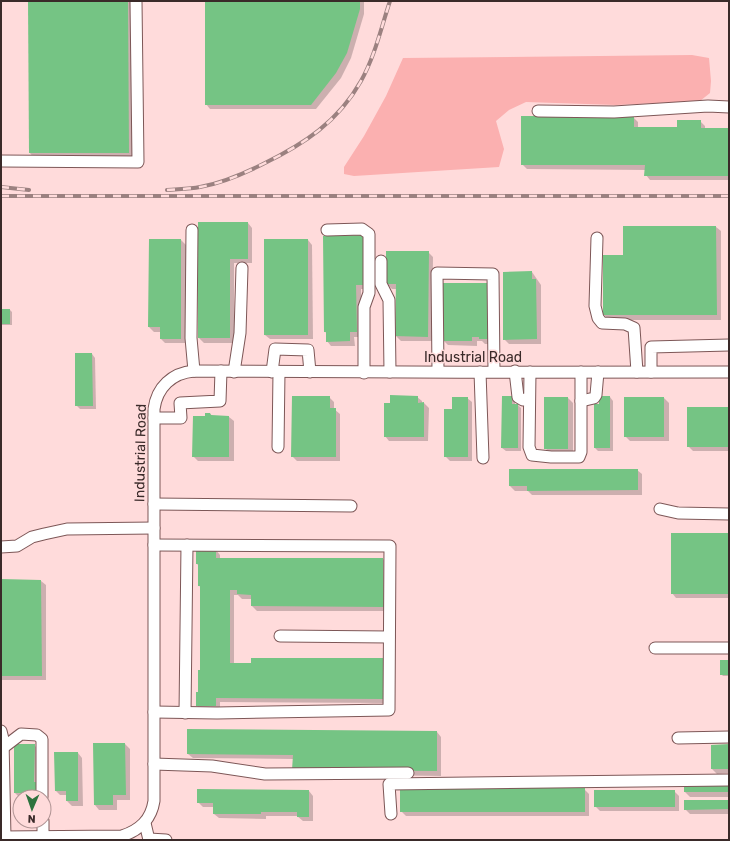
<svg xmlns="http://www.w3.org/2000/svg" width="730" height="841" font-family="Rubik,sans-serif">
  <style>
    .green { fill: #fbb0b0 }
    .shadow { fill: #0003 }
    .building { fill: #75c484 }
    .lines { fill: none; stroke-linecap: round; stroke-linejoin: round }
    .minor-casing { stroke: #7d5757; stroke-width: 13 }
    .minor { stroke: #fff; stroke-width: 11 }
    .rail-casing { stroke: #9b8180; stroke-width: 4 }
    .rail { stroke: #ffdbdb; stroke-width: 2.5; stroke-dasharray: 8; stroke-linecap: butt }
    .labels { text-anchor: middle; stroke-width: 3; stroke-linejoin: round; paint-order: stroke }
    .street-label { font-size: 14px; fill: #3a2a29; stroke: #ffdbdb }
  </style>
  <rect width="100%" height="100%" fill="#ffdbdb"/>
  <!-- green -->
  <polygon class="green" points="692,55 709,58 711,81 710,93 700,101 616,105 526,102 509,110 496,121 504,149 499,167 354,176 344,174 344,167 364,136 386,96 403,58"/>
  <!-- shadow -->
  <g class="shadow">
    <polygon points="29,1 132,1 133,157 34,158 30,153"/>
    <polygon points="206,1 364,1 364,14 351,58 341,78 316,109 210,109 206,104"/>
    <polygon points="633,117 638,122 638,128 678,128 700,121 705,126 705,129 729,129 729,180 650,180 646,175 646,170 527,169 522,164"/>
    <polygon points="199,223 248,223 252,228 252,263 234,263 234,343 204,343 199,338"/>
    <polygon points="716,227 721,231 721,320 609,320 604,315 604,256 624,256"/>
    <polygon points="324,237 370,289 361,289 361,337 354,337 355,346 331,346 327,341 327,333 325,332"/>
    <polygon points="181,240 186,245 186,343 165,343 161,339 161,332 154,332 149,327"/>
    <polygon points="308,240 312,245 313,339 270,339 265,335"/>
    <polygon points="428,252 433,257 432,341 401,341 396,336 397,289 392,289 387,284"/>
    <polygon points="532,272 541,285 541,344 509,344 504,339"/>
    <polygon points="443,284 494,344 485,344 482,341 477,341 477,346 448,345 443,340"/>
    <polygon points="1,310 10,310 12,312 12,325 1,325"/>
    <polygon points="92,354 95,358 96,409 80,409 76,405"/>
    <polygon points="329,397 334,402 334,409 340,414 340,461 297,461 292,456"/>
    <polygon points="417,397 422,401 422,403 424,403 429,408 428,441 389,441 385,436 391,404"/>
    <polygon points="512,397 515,400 515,405 518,405 521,408 521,451 506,451 502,448"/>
    <polygon points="610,397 613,401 613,451 598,451 595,448 600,405"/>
    <polygon points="467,398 472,402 472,461 450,461 445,456"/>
    <polygon points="568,398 573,403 573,453 550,453 545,448"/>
    <polygon points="664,398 669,403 669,441 630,441 625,436"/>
    <polygon points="688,408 729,409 729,451 693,451 688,446"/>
    <polygon points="210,414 213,416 229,417 234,421 234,461 198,461 193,456 206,417"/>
    <polygon points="510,470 637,470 642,474 642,495 532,495 528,491 515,491 510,486"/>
    <polygon points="729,534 729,598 676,598 672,593"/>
    <polygon points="216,550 220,555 220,559 383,559 388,564 388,611 257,611 252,606 252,599 242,599 238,595 234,595 234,664 388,664 387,703 220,702 220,711 202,711 197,706 201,671 201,587 199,586 199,566 197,564"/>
    <polygon points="1,580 41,581 46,585 46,680 1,680"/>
    <polygon points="729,661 729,676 723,676 721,674"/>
    <polygon points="437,732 441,737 441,776 298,774 294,759 193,758 188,754"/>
    <polygon points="125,744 130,749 130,800 117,800 117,810 99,810 95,805"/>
    <polygon points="34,745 39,750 43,797 20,798 15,793"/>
    <polygon points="729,745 729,773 717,774 712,769"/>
    <polygon points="78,753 82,758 83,806 72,806 67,801 67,795 60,795 56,791"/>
    <polygon points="685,786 729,786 729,797 690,797 685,792"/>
    <polygon points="584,789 589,794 589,816 406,816 401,811"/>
    <polygon points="309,791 313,796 313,821 303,821 297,816 266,816 266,819 219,818 214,814 214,807 203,807 198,802"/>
    <polygon points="674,791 679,796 679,811 600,811 595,806"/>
    <polygon points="729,801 729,814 690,814 685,809"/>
  </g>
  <!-- building -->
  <g class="building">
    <polygon points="28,1 128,1 129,153 29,153"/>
    <polygon points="205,1 360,1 360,9 347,53 336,73 311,105 205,105"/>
    <polygon points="521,116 634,116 634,127 677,127 677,120 701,120 701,128 729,128 729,176 644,176 645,165 521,165"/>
    <polygon points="198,222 248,222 248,259 230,259 230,338 198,338"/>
    <polygon points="623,226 716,226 717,315 603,315 603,255 623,255"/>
    <polygon points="365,235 365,285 356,285 357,332 350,332 350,341 326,342 326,332 324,332 323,236"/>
    <polygon points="149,239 181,239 181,339 160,339 160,327 148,327"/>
    <rect x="264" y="239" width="44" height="96"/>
    <polygon points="386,251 429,251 428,337 395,336 396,284 386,284"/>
    <polygon points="532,271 532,279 536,279 537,339 503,340 503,272"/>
    <polygon points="442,283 491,283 490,339 479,339 479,337 472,337 472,341 442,341"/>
    <rect x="1" y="309" width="9" height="15"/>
    <polygon points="75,353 92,353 93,406 75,406"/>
    <polygon points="390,395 418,396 418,403 424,402 424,437 384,437 384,403 390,403"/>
    <polygon points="292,396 330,396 330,408 336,408 336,457 291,457"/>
    <polygon points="502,396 512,396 512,404 518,404 518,448 501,448"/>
    <polygon points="599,396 610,396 610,448 594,448 594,404 599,404"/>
    <polygon points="452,397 468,397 468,457 444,457 444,409 452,409"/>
    <rect x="544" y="397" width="24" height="52"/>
    <rect x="624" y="397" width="40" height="40"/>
    <rect x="687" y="407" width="41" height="40"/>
    <polygon points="205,413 210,413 211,415 229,416 229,457 192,457 193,416 205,416"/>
    <polygon points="509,469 638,469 638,490 527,491 527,486 509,486"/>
    <rect x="671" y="533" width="58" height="61"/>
    <polygon points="196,549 216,549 216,558 383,558 384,607 251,606 251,595 237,594 237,590 230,590 230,663 251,663 251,658 384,658 383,699 216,698 216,706 196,706 196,692 198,692 198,670 200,670 200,586 198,586 198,564 196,564"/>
    <polygon points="1,579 41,580 42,676 1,676"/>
    <rect x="720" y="660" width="9" height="15"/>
    <polygon points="187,729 437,731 437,771 292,770 293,755 187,754"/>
    <polygon points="93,743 125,743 126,795 113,795 113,805 94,805"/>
    <polygon points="14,744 35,744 34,782 38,782 38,797 23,797 23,793 14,793"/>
    <polygon points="729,744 729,769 711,769 711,745"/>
    <polygon points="54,752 78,752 78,801 66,801 66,791 55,791"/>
    <rect x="684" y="785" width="45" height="7"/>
    <rect x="400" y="788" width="185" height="24"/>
    <polygon points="197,789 309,790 309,817 297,817 297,812 261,812 261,814 213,814 213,803 197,803"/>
    <rect x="594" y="790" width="81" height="17"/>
    <polygon points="684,800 729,800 729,809 684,810"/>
  </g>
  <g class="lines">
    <defs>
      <g id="minor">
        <polyline points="538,111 614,112 708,106 729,107"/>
        <polyline points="1,161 138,162 136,1"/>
        <polyline points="192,230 191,338 194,371"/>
        <polyline points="327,230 362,229 369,234 369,293 364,307 364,373"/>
        <polyline points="597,238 595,306 598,318 602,323 625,324 634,328 637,372"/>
        <polyline points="381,261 381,284 389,300 390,372"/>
        <polyline points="438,371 437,273 493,274 494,371"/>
        <polyline points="515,371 518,397 523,400 529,398"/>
        <polyline points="234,372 240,333 242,268"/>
        <polyline points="272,372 275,349 308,350 310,372"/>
        <polyline points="480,372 483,458"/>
        <polyline points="530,372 529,447 532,455 551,457 579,457 581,452 581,372"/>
        <polyline points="651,372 651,347 729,345"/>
        <polyline points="581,401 594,398 596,395 598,372"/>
        <polyline points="154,418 181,418 180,403 220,401 221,371"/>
        <polyline points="278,447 279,372"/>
        <polyline points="154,504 351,506"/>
        <polyline points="660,509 678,513 729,514"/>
        <polyline points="154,545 390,546 389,710 217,713 154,712"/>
        <polyline points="1,547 17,546 32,537 44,534 67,529 154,528"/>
        <polyline points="280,636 389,637"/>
        <polyline points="655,648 729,648"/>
        <polyline points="185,713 187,545"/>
        <polyline points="1,731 3,739 5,837"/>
        <polyline points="678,738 729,737"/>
        <polyline points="4,747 21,734 37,735 42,739 42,797"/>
        <polyline points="154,764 212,766 265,774 408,773"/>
        <polyline points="391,814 389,784 729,780"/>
        <polyline points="43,821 43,837"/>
        <polyline points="145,823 149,840"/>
        <path d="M1 837 122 836C140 830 151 820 154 801V409C157 387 172 373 194 371 372 373 551 372 729 372"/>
        <polyline points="149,839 166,840"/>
      </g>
    </defs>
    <!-- minor casing -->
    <use href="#minor" class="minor-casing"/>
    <!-- minor -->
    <use href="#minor" class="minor"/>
    <defs>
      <g id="rail">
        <polyline points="1,187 29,190"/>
        <path d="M167 190C178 189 189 189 200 187 222 183 243 174 263 164 304 144 338 122 361 81 375 56 381 28 390 1"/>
        <polyline points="1,196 729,196"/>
      </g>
    </defs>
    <!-- rail casing -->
    <use href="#rail" class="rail-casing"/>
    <!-- rail -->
    <use href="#rail" class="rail"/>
  </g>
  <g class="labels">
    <!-- street labels -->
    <g class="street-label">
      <text x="473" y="362">Industrial Road</text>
      <text transform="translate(140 453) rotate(-89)" y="5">Industrial Road</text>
    </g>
  </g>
  <!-- border -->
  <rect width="730" height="841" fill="none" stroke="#3a2a29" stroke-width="4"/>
  <!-- north arrow -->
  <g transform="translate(32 809) rotate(182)"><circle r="19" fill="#ffdbdb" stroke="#b09494"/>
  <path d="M0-3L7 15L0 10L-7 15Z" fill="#2d733e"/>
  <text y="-6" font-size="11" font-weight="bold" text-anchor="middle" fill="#3a2a29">N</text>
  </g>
</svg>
